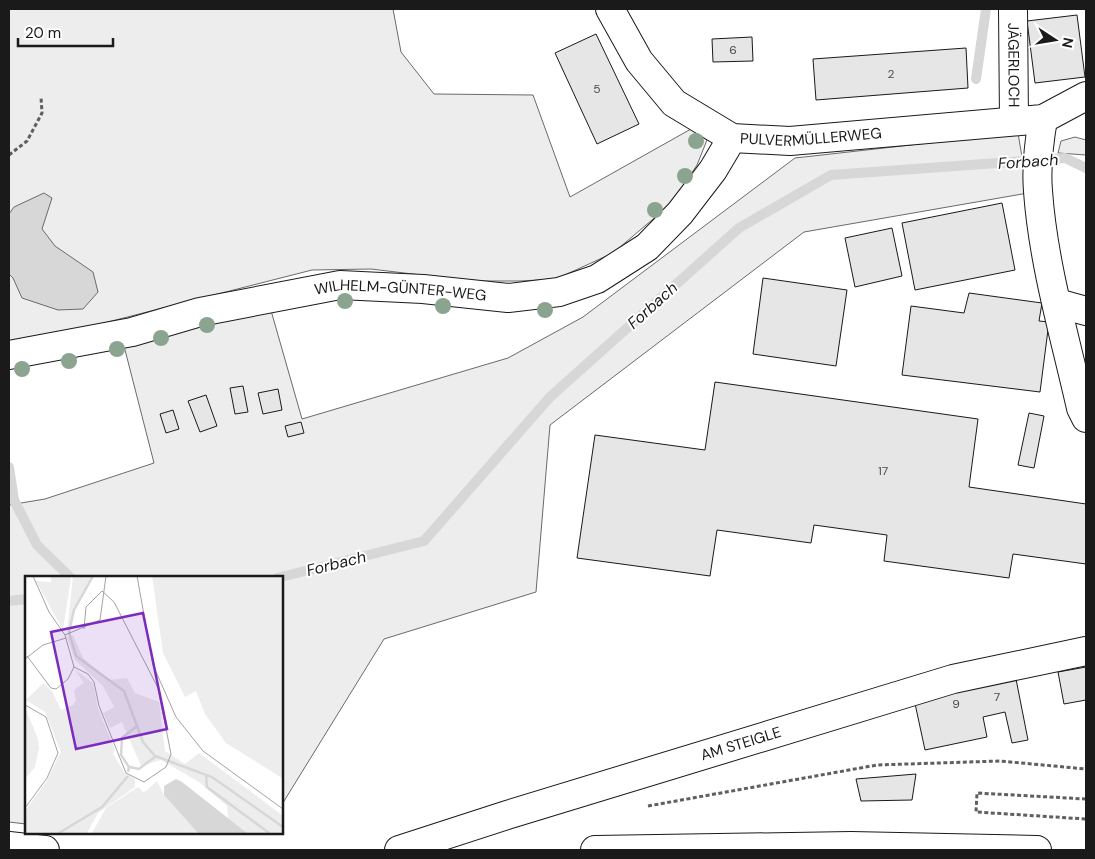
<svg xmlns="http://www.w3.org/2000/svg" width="1095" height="859" font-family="'DM Sans',sans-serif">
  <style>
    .built { fill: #ededed; stroke: #6a6a6a }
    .water { fill: #d7d7d7; stroke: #6a6a6a }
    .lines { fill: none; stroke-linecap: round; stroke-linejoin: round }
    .stream { stroke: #d7d7d7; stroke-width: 10 }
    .building { fill: #e6e6e6; stroke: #1a1a1a }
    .street-casing { stroke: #1a1a1a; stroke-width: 30 }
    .primary-casing { stroke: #1a1a1a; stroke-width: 30 }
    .path { stroke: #5f5f5f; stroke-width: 3; stroke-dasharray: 4 2.5; stroke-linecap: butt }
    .street { stroke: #fff; stroke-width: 28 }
    .primary { stroke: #fff; stroke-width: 28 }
    .tree { fill: #8aa48f }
    .labels { text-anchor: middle; stroke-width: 4; stroke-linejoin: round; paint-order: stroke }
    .number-label { font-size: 12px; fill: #4d4d4d }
    .street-label { font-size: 15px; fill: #1a1a1a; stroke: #fff }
    .water-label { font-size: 16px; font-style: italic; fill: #1a1a1a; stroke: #fff }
    .inset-river { fill: none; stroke: #d7d7d7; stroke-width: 2.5 }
    .inset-road { fill: none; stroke: #a3a3a3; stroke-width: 1 }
    .view { fill: #7b2cbf; fill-opacity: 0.15; stroke: #7b2cbf; stroke-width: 2.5 }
    .inset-edge { fill: none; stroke: #1a1a1a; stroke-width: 2.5 }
  </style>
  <rect width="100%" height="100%" fill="#fff"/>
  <!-- built -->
  <g class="built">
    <polygon points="9,9 393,9 401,52 434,94 533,95 570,197 691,129 707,140 697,165 672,203 613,253 556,279 520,281 471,281 371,269 312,270 96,325 9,341"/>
    <polygon points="1018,133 1028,193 804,232 550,425 536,592 384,639 281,806 281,578 26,578 26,824 9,822 9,505 45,499 154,463 124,346 270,307 302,419 508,358 583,317 795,158"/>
    <polygon points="1075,137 1086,140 1086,155 1058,153 1061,141"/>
  </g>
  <!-- water -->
  <polygon class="water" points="44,193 52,198 42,229 55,246 93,272 98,292 83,309 58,310 22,298 13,278 9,274 9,214 14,207"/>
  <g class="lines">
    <!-- stream -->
    <g class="stream">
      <polyline points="976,79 986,9"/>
      <polyline points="9,467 14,500 37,545 71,578"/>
      <polyline points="277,578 424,541 550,397 739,228 831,175 1065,158 1086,168"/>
      <polyline points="9,601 26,599"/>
    </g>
  </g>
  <!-- building -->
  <g class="building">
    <polygon points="1077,15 1085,77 1035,83 1027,21"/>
    <polygon points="596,34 639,124 597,144 555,53"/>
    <polygon points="752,37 753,61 713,62 712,39"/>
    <polygon points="966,48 968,88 816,100 813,59"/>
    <polygon points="1002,203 1015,270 915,290 902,223"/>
    <polygon points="892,228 902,276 855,287 845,238"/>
    <polygon points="763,278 847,290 836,366 753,354"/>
    <polygon points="969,293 1042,303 1039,321 1049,322 1040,392 902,375 911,306 964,313"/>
    <polygon points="715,382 978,419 969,487 1086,504 1086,564 1013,554 1009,578 884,561 887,535 814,525 811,543 717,530 710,576 577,558 595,435 705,450"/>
    <polygon points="243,386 248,412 235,414 230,388"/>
    <polygon points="278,389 282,410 263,414 258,393"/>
    <polygon points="206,395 217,426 200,432 188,401"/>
    <polygon points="173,410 179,429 166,433 160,414"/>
    <polygon points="1029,413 1044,416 1034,468 1018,465"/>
    <polygon points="301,422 304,433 288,437 285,426"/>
    <polygon points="1086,667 1086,700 1064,704 1058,672"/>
    <polygon points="1016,679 1028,740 1012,743 1005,712 983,717 987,737 925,750 914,699"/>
    <polygon points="916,774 912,800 861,801 856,779"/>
  </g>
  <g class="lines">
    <defs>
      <g id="street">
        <path id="s1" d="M610 9 639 61 674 103 732 138 790 141 1043 119 1086 96"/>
        <path id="s2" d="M1013 9 1014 121"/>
        <path d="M1043 119C1039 142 1036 167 1038 191 1043 263 1065 337 1081 408L1086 418"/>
        <polyline points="1057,303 1086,311"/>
        <path id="s3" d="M9 355 132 332 200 312 340 285 423 289 508 298 559 292 597 279 647 247 680 213 713 170 732 138"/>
        <polyline points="9,846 45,850"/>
        <path id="s4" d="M399 850 507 815 953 679 1086 651"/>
      </g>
      <polyline id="primary" points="595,850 851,846 1037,850"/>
    </defs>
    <!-- street casing -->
    <use href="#street" class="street-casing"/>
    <!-- primary casing -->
    <use href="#primary" class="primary-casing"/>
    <!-- path -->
    <g class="path">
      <polyline points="9,155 27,141 42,113 41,97"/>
      <polyline points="1086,799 977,793 976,812 1086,819"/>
      <polyline points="648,806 877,765 1000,761 1086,769"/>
    </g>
    <!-- street -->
    <use href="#street" class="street"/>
    <!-- primary -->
    <use href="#primary" class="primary"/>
  </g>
  <!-- trees -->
  <g class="tree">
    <circle cx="696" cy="141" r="8"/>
    <circle cx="685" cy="176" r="8"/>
    <circle cx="655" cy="210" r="8"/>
    <circle cx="345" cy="301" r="8"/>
    <circle cx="443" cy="306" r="8"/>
    <circle cx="545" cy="310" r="8"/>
    <circle cx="207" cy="325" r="8"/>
    <circle cx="161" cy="338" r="8"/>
    <circle cx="117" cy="349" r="8"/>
    <circle cx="69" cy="361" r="8"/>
    <circle cx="22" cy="369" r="8"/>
  </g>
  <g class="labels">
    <!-- number labels -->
    <g class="number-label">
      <text x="733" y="54">6</text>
      <text x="891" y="78">2</text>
      <text x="597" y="93">5</text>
      <text x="883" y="475">17</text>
      <text x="997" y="701">7</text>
      <text x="956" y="708">9</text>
    </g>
    <!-- street labels -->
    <g class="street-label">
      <text dy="5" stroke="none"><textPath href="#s2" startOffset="56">JÄGERLOCH</textPath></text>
      <text dy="5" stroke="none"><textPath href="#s1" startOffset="261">PULVERMÜLLERWEG</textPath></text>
      <text dy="5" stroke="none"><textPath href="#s3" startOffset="399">WILHELM-GÜNTER-WEG</textPath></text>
      <text dy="5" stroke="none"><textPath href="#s4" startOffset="358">AM STEIGLE</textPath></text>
    </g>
    <!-- water labels -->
    <g class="water-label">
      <text transform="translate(1028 161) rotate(-4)" y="6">Forbach</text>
      <text transform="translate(652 305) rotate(-42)" y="6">Forbach</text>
      <text transform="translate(336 563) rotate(-14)" y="6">Forbach</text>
    </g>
  </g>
  <!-- overview -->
  <g transform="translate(25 576)">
    <rect width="258" height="258" fill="#fff"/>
    <path d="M26 0 46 1 38 54 11 5 26 6ZM48 0H67L52 27 42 56ZM127 0H257V202L201 167 180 138 171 115 160 121 138 77ZM48 59 58 82 84 104 102 102 110 117 134 126 140 175 160 188 174 177 257 239V257H222L203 242 202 230 174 206 136 184 116 190 97 146 85 152 78 137 89 131 78 110 50 84 42 61ZM50 94 68 107 73 133 90 174 88 178 99 196 110 203V211L73 237 62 257H0V235L21 206 36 176 20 136 1 124 18 107 27 115 36 134 48 129 51 124 49 114 59 107ZM0 131 13 163 14 172 10 191 0 203ZM132 205 139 219 173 257H67L81 232 113 211 118 216 121 215Z" fill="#ededed"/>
    <path d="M151 203 157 206 222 257H173L139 219V210Z" fill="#d7d7d7"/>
    <path class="inset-river" d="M68 0 49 34 44 56 51 80 99 115 118 166 130 180 187 201 258 251M105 191 114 193 131 180M103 196 104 191 96 179 97 162 112 150M181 198 182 211 244 257M34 257 77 231 103 200"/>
    <path class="inset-road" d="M112 0 128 89 151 141 178 175 258 233M59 53 61 31 77 15M40 59 75 44 81 0M2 80 26 112 31 113 43 103 49 91 40 59 24 36 8 0M0 83 18 69 41 62M49 91 63 98 69 106 74 130 101 197 119 206 141 191 146 178 133 112 89 26 77 15M0 129 21 141 33 177 22 202 0 232"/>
    <path class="view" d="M118 37 142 153 51 173 26 56Z"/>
    <rect width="258" height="258" class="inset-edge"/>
  </g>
  <!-- border -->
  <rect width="1095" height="859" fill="none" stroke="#1a1a1a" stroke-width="20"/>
  <!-- north arrow -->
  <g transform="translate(1055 40) rotate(102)" stroke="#ffffff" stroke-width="4" paint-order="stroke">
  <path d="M0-4L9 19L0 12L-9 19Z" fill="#1a1a1a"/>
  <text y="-8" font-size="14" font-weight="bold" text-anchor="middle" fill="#1a1a1a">N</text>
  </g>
  <!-- scale -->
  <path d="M18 38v8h95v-8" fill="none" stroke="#1a1a1a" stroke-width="2.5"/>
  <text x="25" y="38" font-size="15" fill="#1a1a1a" stroke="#ffffff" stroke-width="4" paint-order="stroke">20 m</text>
</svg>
